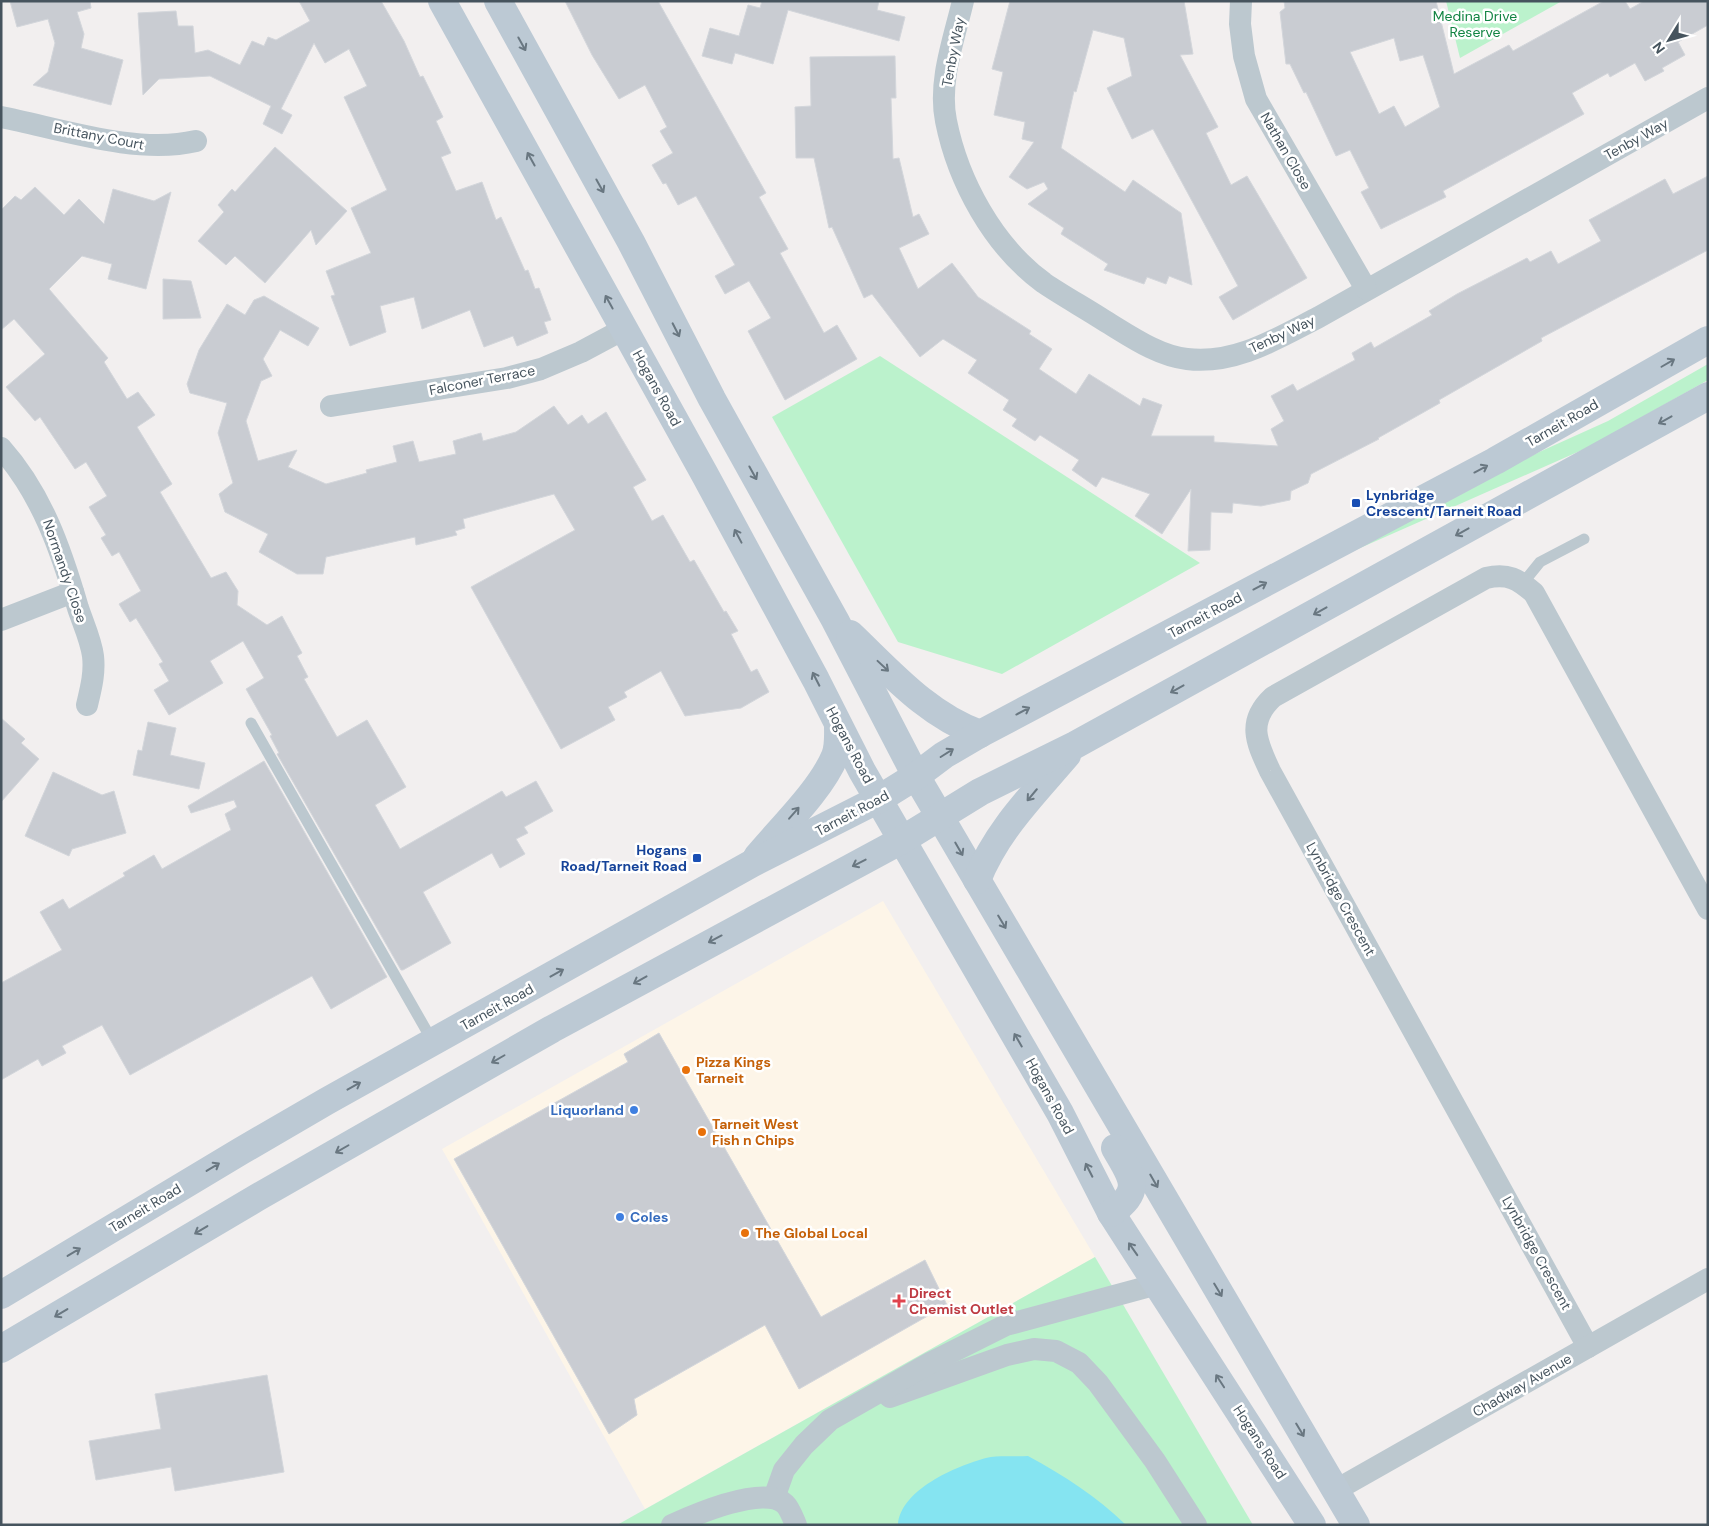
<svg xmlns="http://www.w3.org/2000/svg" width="1709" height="1526" font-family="'DM Sans',sans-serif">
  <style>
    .commercial { fill: #fdf5e8 }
    .green { fill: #bbf2cc }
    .water { fill: #85e4f1 }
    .building { fill: #c9ccd2; stroke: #d3d6db; fill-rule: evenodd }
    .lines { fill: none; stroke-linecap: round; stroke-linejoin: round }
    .lane { stroke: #bcc8cf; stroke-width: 11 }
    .street { stroke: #bcc8cf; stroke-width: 22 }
    .secondary { stroke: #bcc9d4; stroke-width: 28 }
    .oneway { stroke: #697781 }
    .transit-dot { fill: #1a4fb4; stroke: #fff; stroke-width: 2 }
    .food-dot { fill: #e8710a; stroke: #fff; stroke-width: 2 }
    .shop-dot { fill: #3f7fe0; stroke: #fff; stroke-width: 2 }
    .health-dot { fill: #e0444e; stroke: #fff; stroke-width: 2 }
    .labels { text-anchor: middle; stroke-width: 5; stroke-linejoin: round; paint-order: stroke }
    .park-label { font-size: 14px; fill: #118442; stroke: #fff }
    .street-label { font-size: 14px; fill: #46545e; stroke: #fff }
    .transit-label { font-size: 14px; font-weight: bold; fill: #164399; stroke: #fff; text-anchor: start }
    .food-label { font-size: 14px; font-weight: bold; fill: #c56008; stroke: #fff; text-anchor: start }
    .shop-label { font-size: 14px; font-weight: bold; fill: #366cbe; stroke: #fff; text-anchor: end }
    .health-label { font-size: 14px; font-weight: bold; fill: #be3a42; stroke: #fff; text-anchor: start }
  </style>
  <rect width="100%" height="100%" fill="#f2efef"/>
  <!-- commercial -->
  <polygon class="commercial" points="883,901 1095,1257 645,1509 442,1149"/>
  <!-- green -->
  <g class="green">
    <polygon points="1446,1 1562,1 1460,58"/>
    <polygon points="880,356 1200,563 1002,674 898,642 772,417"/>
    <polygon points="1708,364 1708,380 1589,447 1342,556 1537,453 1608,421"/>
    <polygon points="1095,1257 1253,1525 617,1525"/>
  </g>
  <!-- water -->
  <path class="water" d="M1028 1456C1065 1476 1096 1496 1126 1525H898C900 1490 956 1466 986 1458 998 1455 1015 1457 1028 1456Z"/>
  <!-- building -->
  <g class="building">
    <polygon points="10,1 90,1 91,8 77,12 84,34 81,48 123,60 111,105 33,85 48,72 55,43 48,19 17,27"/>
    <polygon points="299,1 381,1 404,41 420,77 423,76 443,117 436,121 451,153 441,157 456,191 482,182 496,220 501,217 525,271 528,270 535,289 539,288 551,320 544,322 548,333 517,346 513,336 484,347 470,310 422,329 414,297 380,306 386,332 350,346 331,296 335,295 326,271 371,253 351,208 387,190 344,97 367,86 349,49 325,63 314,43 281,109 292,115 282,134 263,124 271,106 210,76 159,79 143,95 138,13 176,11 178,26 193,26 195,53 208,50 240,65 252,41 264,46 268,37 276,40 310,21"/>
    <polygon points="565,1 658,1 766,193 759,197 788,249 780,253 824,333 837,325 857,359 785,400 748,331 771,318 749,281 725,294 715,276 735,265 696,196 678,205 666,183 663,184 652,165 673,153 660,131 667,127 645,85 619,99 592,55"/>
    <polygon points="762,1 879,1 877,10 905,17 899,41 788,10 773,64 735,53 732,64 702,56 710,28 739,36 748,5 760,8"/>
    <polygon points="1010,1 1184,1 1193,54 1180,55 1218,127 1206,133 1231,185 1247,176 1307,278 1233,320 1219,297 1238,286 1153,129 1132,139 1107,88 1132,76 1124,38 1093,30 1076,92 1074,91 1061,148 1125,192 1133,180 1181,213 1192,285 1169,276 1166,284 1147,277 1144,284 1104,270 1108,264 1061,234 1064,228 1028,204 1048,189 1044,182 1027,189 1009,177 1034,142 1022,139 1025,122 994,115 1003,72 992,69"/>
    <path d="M1284 1H1436L1454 74 1509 45 1513 51 1604 1H1625L1630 9 1644 1H1708V25L1678 42 1685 55 1662 68 1664 71 1645 81 1635 63 1610 77 1608 73 1572 93 1584 114 1443 191 1446 197 1381 229 1361 192 1369 188 1350 150 1336 156 1306 92 1304 93 1290 64H1286L1280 12 1285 8ZM1394 38 1400 61 1423 55 1440 107 1405 127 1394 106 1379 114 1350 52Z"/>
    <polygon points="895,56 896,98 891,98 893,159 899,158 913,217 919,214 929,234 899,248 918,289 952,263 978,297 1031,331 1029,334 1052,349 1039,369 1076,394 1089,374 1140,406 1143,398 1162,405 1151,436 1214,436 1214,442 1278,446 1271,429 1284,421 1271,396 1293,384 1297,391 1355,360 1352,353 1371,342 1374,348 1432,315 1429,311 1457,294 1527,258 1530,262 1551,251 1558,264 1601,241 1589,220 1665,179 1673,194 1708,176 1708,250 1541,338 1542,341 1439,400 1440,403 1378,438 1379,439 1311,474 1308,483 1291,491 1290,500 1261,506 1233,503 1232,513 1211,512 1210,550 1188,551 1191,489 1162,534 1135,516 1150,494 1102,477 1096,487 1072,470 1079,460 1040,435 1035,441 1012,426 1017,419 1003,410 1009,400 968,373 977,360 943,339 920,357 872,294 864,298 832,227 829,228 814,158 796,158 795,107 811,106 810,57"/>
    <polygon points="275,147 347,211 316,245 311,230 265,283 235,256 226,265 198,241 224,212 218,205 232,189 235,192"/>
    <polygon points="35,187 64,215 79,199 104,224 113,189 154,201 171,192 146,289 108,279 112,264 82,256 49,289 108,358 104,362 127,399 138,392 155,415 137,427 172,484 160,492 211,578 226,572 238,591 237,605 267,625 282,616 302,653 297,656 308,677 304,679 337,737 367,720 406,787 375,805 400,849 502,791 506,797 536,781 553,811 524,827 528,833 516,839 525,854 500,868 492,853 423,892 451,943 403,970 401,970 277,754 279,753 270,736 272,735 246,689 264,678 243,641 210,661 223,683 169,715 154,690 169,681 159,664 163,662 136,618 130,622 119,604 141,591 119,552 112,556 101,538 106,535 89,507 107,496 86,462 75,469 40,417 35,421 6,387 45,354 14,319 1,330 1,210 15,196 21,200"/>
    <polygon points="163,279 191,281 201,318 163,319"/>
    <polygon points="264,296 319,328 308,346 280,330 263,359 272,376 261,381 246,421 258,461 297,450 288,467 326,484 367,473 366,470 397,462 393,446 413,441 419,462 456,454 453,441 481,433 483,441 516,432 554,406 568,425 582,415 588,424 606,412 646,480 633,487 652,521 663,515 690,562 694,560 724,612 726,611 738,631 731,634 751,672 757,669 769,692 741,708 685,716 661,671 624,692 627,697 608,707 615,720 561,749 471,587 575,530 554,494 463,519 465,528 455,531 457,535 416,545 415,537 326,557 323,574 297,574 259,552 268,534 225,512 219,494 233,483 218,433 227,403 190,393 187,384 199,350 227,304 245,315 254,300"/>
    <polygon points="1,718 25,739 21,743 39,759 1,802"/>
    <polygon points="148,722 176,728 170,755 205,763 199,789 133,775 138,750 142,751"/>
    <polygon points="264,761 387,977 331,1009 312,976 130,1075 102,1025 62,1046 66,1053 42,1066 38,1059 1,1080 1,983 62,950 40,912 63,899 69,909 125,876 123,873 154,855 162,869 231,830 225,814 237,807 234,800 191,813 188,806"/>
    <polygon points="53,772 102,795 114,791 126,833 72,849 69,856 25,836"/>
    <polygon points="659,1033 821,1317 925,1260 947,1305 799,1389 765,1325 634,1399 637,1415 609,1434 454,1159 628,1062 624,1054"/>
    <polygon points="267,1375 284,1472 175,1491 171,1467 96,1480 89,1441 161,1429 155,1394"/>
  </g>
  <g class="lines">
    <!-- lane -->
    <g class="lane">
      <polyline points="1523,583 1540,562 1584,539"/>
      <polyline points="251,723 433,1042"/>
    </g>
    <!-- street -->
    <g class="street">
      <path d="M963 1C954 39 938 82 946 121 958 181 993 246 1044 283 1063 296 1085 308 1105 321 1130 336 1158 356 1187 359 1235 365 1278 338 1319 317L1708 98"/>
      <polyline points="1241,1 1240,24 1244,56 1256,99 1366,289"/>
      <path d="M1 117C61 129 137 155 196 141"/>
      <polyline points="331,406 507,378 541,369 581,352 624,329"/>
      <path d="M1 448C42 494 61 550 78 608 83 623 91 640 93 656 95 673 91 688 87 705"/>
      <polyline points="1,620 73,592"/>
      <path d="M1588 1347 1270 771C1257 743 1246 722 1273 697L1486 578C1508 573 1518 579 1534 593L1708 909"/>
      <polyline points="890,1397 1007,1355 1034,1349 1056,1351 1079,1363 1098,1383 1155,1461 1196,1525"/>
      <polyline points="1336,1490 1708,1279"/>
      <polyline points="774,1498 784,1470 804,1445 830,1420 930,1363 1006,1325 1158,1284"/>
      <path d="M672 1525C694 1515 765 1484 785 1504 790 1509 793 1518 796 1525"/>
    </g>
    <!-- secondary -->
    <g class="secondary">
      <polyline points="442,1 704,473 816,680 862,771 1060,1113 1111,1213 1312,1525"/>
      <polyline points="498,1 631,242 712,399 835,620 916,776 1356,1525"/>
      <path d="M850 634C890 672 927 715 980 734"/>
      <path d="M757 857C781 828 821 790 835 756 839 746 838 736 838 725"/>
      <path d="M977 880C997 830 1033 795 1067 755"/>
      <path d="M1111 1213C1144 1189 1132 1178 1115 1148"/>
      <polyline points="1,1295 241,1151 327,1101 751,864 879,799 916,776 944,755 980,734 1495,461 1708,340"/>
      <polyline points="1,1349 258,1197 552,1029 902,840 980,792 1075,745 1708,396"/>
    </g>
  </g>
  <!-- one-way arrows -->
  <defs><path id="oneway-shaft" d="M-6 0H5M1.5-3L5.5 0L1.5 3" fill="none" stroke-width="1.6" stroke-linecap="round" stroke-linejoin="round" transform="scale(1.25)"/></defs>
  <g class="oneway">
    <use href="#oneway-shaft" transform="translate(522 44) rotate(61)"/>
    <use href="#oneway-shaft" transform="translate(531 159) rotate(-119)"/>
    <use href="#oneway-shaft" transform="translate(600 186) rotate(61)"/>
    <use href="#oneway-shaft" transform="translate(609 302) rotate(-119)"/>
    <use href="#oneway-shaft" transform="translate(676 330) rotate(63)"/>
    <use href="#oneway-shaft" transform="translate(1668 363) rotate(-30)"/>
    <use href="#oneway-shaft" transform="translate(1665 420) rotate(151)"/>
    <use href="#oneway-shaft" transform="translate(1481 469) rotate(-28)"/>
    <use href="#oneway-shaft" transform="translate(753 473) rotate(61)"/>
    <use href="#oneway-shaft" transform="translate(1462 532) rotate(151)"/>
    <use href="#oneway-shaft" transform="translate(738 536) rotate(-118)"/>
    <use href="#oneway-shaft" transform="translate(1260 586) rotate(-28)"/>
    <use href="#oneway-shaft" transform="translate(1320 611) rotate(151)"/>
    <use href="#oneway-shaft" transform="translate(883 666) rotate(43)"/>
    <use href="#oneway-shaft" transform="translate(816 679) rotate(-117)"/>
    <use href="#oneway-shaft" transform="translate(1177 689) rotate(151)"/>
    <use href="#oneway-shaft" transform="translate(1023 711) rotate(-28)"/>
    <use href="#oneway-shaft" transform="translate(947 753) rotate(-32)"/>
    <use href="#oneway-shaft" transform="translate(1032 795) rotate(130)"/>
    <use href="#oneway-shaft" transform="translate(794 813) rotate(-49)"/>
    <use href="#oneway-shaft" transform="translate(959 849) rotate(60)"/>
    <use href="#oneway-shaft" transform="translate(859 863) rotate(153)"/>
    <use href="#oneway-shaft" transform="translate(1002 922) rotate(59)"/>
    <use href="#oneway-shaft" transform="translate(715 939) rotate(152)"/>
    <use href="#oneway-shaft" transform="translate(557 973) rotate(-29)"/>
    <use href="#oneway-shaft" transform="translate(640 980) rotate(151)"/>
    <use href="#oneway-shaft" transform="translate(1018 1040) rotate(-120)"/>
    <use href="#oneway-shaft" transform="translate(498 1059) rotate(150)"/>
    <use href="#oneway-shaft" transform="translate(354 1086) rotate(-29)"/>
    <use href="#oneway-shaft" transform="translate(342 1149) rotate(150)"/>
    <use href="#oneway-shaft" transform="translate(213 1167) rotate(-31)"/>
    <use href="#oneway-shaft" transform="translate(1089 1170) rotate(-117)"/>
    <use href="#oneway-shaft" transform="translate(1154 1181) rotate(60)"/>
    <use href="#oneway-shaft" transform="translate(201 1230) rotate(149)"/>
    <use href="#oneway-shaft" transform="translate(1133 1249) rotate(-125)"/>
    <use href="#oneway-shaft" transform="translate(74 1252) rotate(-31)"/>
    <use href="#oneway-shaft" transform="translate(1218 1290) rotate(59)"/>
    <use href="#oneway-shaft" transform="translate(61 1313) rotate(149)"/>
    <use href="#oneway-shaft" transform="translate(1220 1381) rotate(-123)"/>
    <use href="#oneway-shaft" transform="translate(1300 1430) rotate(59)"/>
  </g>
  <!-- markers -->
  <g class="transit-dot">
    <rect x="1351" y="498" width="10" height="10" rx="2.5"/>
    <rect x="692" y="853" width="10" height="10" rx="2.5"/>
  </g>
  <g class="food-dot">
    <circle cx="686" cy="1070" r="5"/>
    <circle cx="702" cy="1132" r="5"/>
    <circle cx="745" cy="1233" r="5"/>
  </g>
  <g class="shop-dot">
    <circle cx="634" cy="1110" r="5"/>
    <circle cx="620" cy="1217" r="5"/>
  </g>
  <path class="health-dot" d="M896.5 1293.5h5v5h5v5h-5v5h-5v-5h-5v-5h5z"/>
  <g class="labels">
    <!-- park labels -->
    <g class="park-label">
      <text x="1475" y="21">Medina Drive<tspan x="1475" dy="16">Reserve</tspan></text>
    </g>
    <!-- street labels -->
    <g class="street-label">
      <text transform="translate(953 52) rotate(-79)" y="5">Tenby Way</text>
      <text transform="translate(99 136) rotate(11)" y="5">Brittany Court</text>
      <text transform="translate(1636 139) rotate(-29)" y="5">Tenby Way</text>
      <text transform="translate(1286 151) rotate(60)" y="5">Nathan Close</text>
      <text transform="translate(1282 334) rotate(-25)" y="5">Tenby Way</text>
      <text transform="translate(482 380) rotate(-11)" y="5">Falconer Terrace</text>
      <text transform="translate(657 388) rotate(61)" y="5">Hogans Road</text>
      <text transform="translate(1562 423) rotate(-30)" y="5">Tarneit Road</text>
      <text transform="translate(65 571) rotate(71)" y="5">Normandy Close</text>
      <text transform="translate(1205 615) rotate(-28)" y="5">Tarneit Road</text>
      <text transform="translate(850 745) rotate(62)" y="5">Hogans Road</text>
      <text transform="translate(852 813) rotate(-28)" y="5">Tarneit Road</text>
      <text transform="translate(1341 899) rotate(61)" y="5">Lynbridge Crescent</text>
      <text transform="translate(497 1007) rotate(-29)" y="5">Tarneit Road</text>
      <text transform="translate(1050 1096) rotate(61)" y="5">Hogans Road</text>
      <text transform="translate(145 1208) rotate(-31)" y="5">Tarneit Road</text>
      <text transform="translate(1537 1253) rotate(61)" y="5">Lynbridge Crescent</text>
      <text transform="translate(1522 1385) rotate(-30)" y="5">Chadway Avenue</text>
      <text transform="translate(1260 1442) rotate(57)" y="5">Hogans Road</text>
    </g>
    <!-- transit labels -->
    <g class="transit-label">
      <text x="1366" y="500">Lynbridge<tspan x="1366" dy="16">Crescent/Tarneit Road</tspan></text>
      <text x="687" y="855" text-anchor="end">Hogans<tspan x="687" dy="16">Road/Tarneit Road</tspan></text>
    </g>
    <!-- food labels -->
    <g class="food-label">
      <text x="696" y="1067">Pizza Kings<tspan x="696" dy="16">Tarneit</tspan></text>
      <text x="712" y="1129">Tarneit West<tspan x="712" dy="16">Fish n Chips</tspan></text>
      <text x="755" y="1238">The Global Local</text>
    </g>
    <!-- shop labels -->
    <g class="shop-label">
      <text x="624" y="1115">Liquorland</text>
      <text x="630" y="1222" text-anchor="start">Coles</text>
    </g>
    <!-- health labels -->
    <g class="health-label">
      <text x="909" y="1298">Direct<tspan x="909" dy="16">Chemist Outlet</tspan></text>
    </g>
  </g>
  <!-- border -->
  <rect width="1709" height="1526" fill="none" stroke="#46545e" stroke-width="5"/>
  <!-- north arrow -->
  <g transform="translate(1669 40) rotate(233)" stroke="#ffffff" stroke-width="4" paint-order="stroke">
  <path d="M0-4L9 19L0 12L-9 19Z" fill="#46545e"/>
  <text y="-8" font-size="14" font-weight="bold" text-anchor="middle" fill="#46545e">N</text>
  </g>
</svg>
